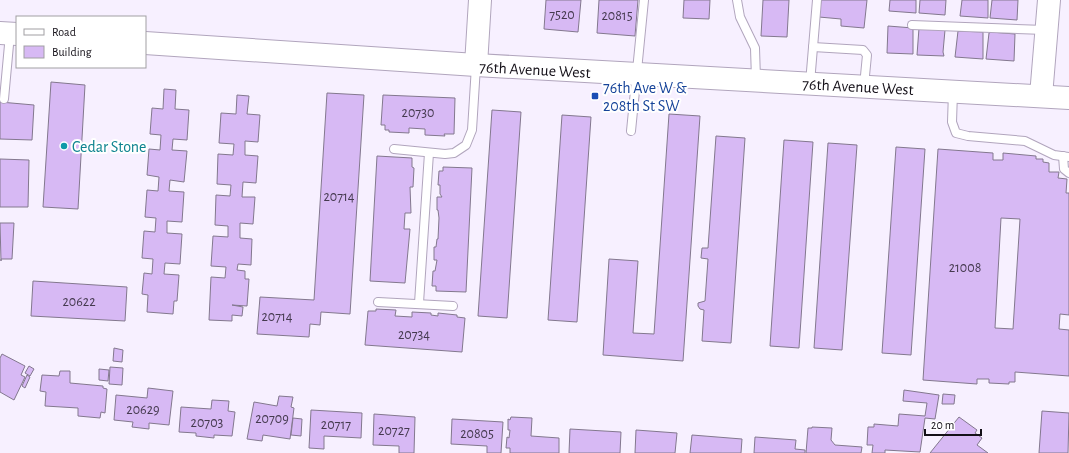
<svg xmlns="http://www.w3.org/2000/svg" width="1069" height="453" font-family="'Alegreya Sans',sans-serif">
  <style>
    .building { fill: #d7b9f4; stroke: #83788e; fill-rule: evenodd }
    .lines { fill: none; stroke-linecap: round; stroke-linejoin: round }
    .lane-casing { stroke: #b1a5bd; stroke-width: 10 }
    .secondary-casing { stroke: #b1a5bd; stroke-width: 24 }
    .lane { stroke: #fff; stroke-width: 8 }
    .secondary { stroke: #fff; stroke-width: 22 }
    .transit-dot { fill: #1a4fb4; stroke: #fff; stroke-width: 1.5 }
    .culture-dot { fill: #0f9aa8; stroke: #fff; stroke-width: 1.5 }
    .labels { text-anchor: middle; stroke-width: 4; stroke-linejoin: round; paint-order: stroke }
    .number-label { font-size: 14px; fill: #453a4f }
    .street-label { font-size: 16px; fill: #141018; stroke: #fff }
    .transit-label { font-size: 16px; fill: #164399; stroke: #fff; text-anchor: start }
    .culture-label { font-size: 16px; fill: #0d838f; stroke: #fff; text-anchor: start }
  </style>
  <rect width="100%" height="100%" fill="#f7f0ff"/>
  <!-- building -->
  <g class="building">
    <polygon points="546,0 581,0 578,32 544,29"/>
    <polygon points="599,0 638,0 635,36 597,33"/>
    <polygon points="684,0 710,0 709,19 683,18"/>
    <polygon points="763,0 789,0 787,37 761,36"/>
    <polygon points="821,0 867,0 864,28 841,26 841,19 819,17"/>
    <polygon points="890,0 916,0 916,13 889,11"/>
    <polygon points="920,0 946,0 945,15 919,13"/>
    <polygon points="962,0 988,0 988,18 960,16"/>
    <polygon points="992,0 1018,0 1017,20 990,18"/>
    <polygon points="888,26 913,28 913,54 887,53"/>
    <polygon points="919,28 945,30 943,52 944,56 917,55"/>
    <polygon points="958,31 983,32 983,59 955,57"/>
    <polygon points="991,32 1015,34 1014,61 986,59 989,33"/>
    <polygon points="51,82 85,85 78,209 43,207"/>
    <polygon points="164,89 176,90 175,109 189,110 187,140 173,139 172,150 187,151 184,182 170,180 169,191 184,192 182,222 167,221 167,233 182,234 180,264 165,263 164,274 179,275 177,301 174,301 173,314 147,312 148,295 142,294 144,273 152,274 153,259 142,258 144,231 155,232 156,218 145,217 147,190 158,191 159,177 147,175 149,149 160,150 161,135 150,134 152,108 163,109"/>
    <polygon points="327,93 364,95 350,314 321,312 320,325 310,324 309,337 257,334 260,297 314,300"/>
    <polygon points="237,95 249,96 247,114 260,115 258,142 245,141 245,155 258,156 256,183 243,182 242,197 255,197 253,224 240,223 240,238 252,239 251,265 238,264 237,270 245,271 245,279 249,279 247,306 232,305 243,307 242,316 232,315 232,321 209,320 211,277 225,278 226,267 211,266 213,236 228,237 228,226 215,225 216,195 230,196 231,185 217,184 218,154 233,155 234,144 219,143 221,113 236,114"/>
    <polygon points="383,95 455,98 454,134 444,134 445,136 425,135 425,129 409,128 409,133 389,132 389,130 385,130 385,125 381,125"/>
    <polygon points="0,102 34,105 32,140 0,139"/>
    <polygon points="492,110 521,112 507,318 478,316"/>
    <polygon points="669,114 700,116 683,361 603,355 609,259 638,261 633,333 654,334"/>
    <polygon points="562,115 591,117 577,322 548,320"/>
    <polygon points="716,136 745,138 731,343 702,341 704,310 700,309 698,306 698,303 705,301 708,259 701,258 702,248 708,248"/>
    <polygon points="784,140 813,142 799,348 770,346"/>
    <polygon points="828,143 857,145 842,350 814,348"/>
    <polygon points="896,147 925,149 911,355 882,353"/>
    <path d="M938 149 993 153V160H1003V153L1036 156V159H1043V162L1049 163V172H1059L1058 178 1067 179 1066 193H1069V315L1060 314 1059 329 1069 330V376L1015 372V382H1009V384L989 383V379H977V384L923 380ZM1001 218 1020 219 1013 329 995 328Z"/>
    <polygon points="377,156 412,158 412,167 414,168 413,187 410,187 411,213 405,213 404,229 410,229 405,283 370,281"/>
    <polygon points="0,159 29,160 28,207 0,207"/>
    <polygon points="443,167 472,168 466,292 436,291 436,286 432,286 433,271 435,271 437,260 434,260 434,247 436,247 437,239 438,239 439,218 438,210 437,210 437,197 442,197 440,194 440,185 438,185 439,171 443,171"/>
    <polygon points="0,223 14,223 12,259 1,259 1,261"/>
    <polygon points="33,281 127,287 125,321 31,316"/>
    <polygon points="376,309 396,310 395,316 412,317 412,312 431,313 431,315 438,316 438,313 457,315 457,317 465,318 462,352 365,345 368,311 376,311"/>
    <polygon points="114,348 123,350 122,362 113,361"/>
    <polygon points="2,354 25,366 21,375 25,377 14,400 0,392 0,358"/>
    <polygon points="29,366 34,369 30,376 25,373"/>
    <polygon points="110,367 123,368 122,385 109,384"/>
    <polygon points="99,369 109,370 108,381 99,380"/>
    <polygon points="60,371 70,371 70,383 103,386 103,388 107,389 105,413 101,412 100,418 78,416 78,408 45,406 46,392 40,391 42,375 59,376"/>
    <polygon points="27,375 30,377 25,388 22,386"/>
    <polygon points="148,388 173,391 169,425 149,423 149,429 132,427 133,422 114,420 116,395 147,398"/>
    <polygon points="904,390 939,395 935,419 925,418 920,452 885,450 885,453 872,453 873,445 867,445 868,427 874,427 874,424 898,426 899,414 925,416 927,403 903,401"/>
    <polygon points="943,394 955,395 954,404 942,404"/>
    <polygon points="279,396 293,397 291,407 294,408 290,439 263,435 262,441 247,439 254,402 277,406"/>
    <polygon points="212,400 229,401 228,411 235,412 232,436 214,435 214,438 196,436 196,433 179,432 181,407 211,409"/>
    <polygon points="311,410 362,413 361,438 324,436 324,449 309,448"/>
    <polygon points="1042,411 1069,413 1068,453 1039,453"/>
    <polygon points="374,414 415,417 414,453 399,453 399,446 373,445"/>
    <polygon points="511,417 532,418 531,436 559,438 559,453 510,453 510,448 506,448 507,437 509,438 510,430 508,430 508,419 510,420"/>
    <polygon points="959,417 977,430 975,433 982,438 977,445 988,453 930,453"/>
    <polygon points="293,418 302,419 301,436 291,435"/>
    <polygon points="452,419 503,422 501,453 487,453 487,446 451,444"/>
    <polygon points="812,427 832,428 831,440 835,445 862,447 861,453 806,453 808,428 812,428"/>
    <polygon points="570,429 621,432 620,453 569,453"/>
    <polygon points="636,430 677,433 675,453 635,453"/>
    <polygon points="692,435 742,439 741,453 690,453"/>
    <polygon points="755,437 796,440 795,449 805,450 805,453 754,453"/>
  </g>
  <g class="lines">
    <defs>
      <g id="lane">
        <polyline points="737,0 740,17 755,48 756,79"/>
        <polyline points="912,25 1045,30"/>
        <polyline points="813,47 863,50 867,55 864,86"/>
        <polyline points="810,83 817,0"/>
        <polyline points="953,92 952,122 956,133 968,136 1025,141 1054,155 1069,157"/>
        <polyline points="4,99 10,34"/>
        <polyline points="631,131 644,0"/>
        <polyline points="394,149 445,154 454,153 466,145 472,130 476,66"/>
        <polyline points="1063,156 1064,169 1069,173"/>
        <polyline points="378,302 453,306"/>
        <polyline points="419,303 429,153"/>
      </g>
      <g id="secondary">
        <polyline points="0,33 17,34"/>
        <polyline points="145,43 476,65 1069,98"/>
        <polyline points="476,65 480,0"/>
        <polyline points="1041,96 1049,0"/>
      </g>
    </defs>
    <!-- lane casing -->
    <use href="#lane" class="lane-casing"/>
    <!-- secondary casing -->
    <use href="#secondary" class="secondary-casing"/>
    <!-- lane -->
    <use href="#lane" class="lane"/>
    <!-- secondary -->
    <use href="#secondary" class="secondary"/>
  </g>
  <!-- markers -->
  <rect class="transit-dot" x="591" y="92" width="8" height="8" rx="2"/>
  <circle class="culture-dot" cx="64" cy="146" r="4"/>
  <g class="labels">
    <!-- number labels -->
    <g class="number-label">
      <text x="562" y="19">7520</text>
      <text x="617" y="20">20815</text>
      <text x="418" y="117">20730</text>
      <text x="339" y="201">20714</text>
      <text x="965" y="272">21008</text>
      <text x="79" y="306">20622</text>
      <text x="277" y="321">20714</text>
      <text x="414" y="339">20734</text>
      <text x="143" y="414">20629</text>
      <text x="272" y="423">20709</text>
      <text x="207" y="427">20703</text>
      <text x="336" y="429">20717</text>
      <text x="394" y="435">20727</text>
      <text x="477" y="438">20805</text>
    </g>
    <!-- street labels -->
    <g class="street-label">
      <text transform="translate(535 69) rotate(3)" y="6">76th Avenue West</text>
      <text transform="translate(858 86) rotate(3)" y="6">76th Avenue West</text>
    </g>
    <!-- transit labels -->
    <g class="transit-label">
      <text x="603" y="93">76th Ave W &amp;<tspan x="603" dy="18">208th St SW</tspan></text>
    </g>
    <!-- culture labels -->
    <g class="culture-label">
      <text x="72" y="152">Cedar Stone</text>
    </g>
  </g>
  <!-- legend -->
  <rect x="16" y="16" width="130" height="52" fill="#ffffff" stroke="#a19fa3"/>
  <rect x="24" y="29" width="20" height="6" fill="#ffffff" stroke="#a19fa3"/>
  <text x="52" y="36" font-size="12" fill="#141018">Road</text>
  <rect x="24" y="46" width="20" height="12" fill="#d7b9f4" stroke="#a19fa3"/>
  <text x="52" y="56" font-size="12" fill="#141018">Building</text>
  <!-- scale -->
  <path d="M925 429v6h56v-6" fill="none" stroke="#141018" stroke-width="2"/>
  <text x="931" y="429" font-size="12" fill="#141018" stroke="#ffffff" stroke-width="3" paint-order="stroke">20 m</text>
</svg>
